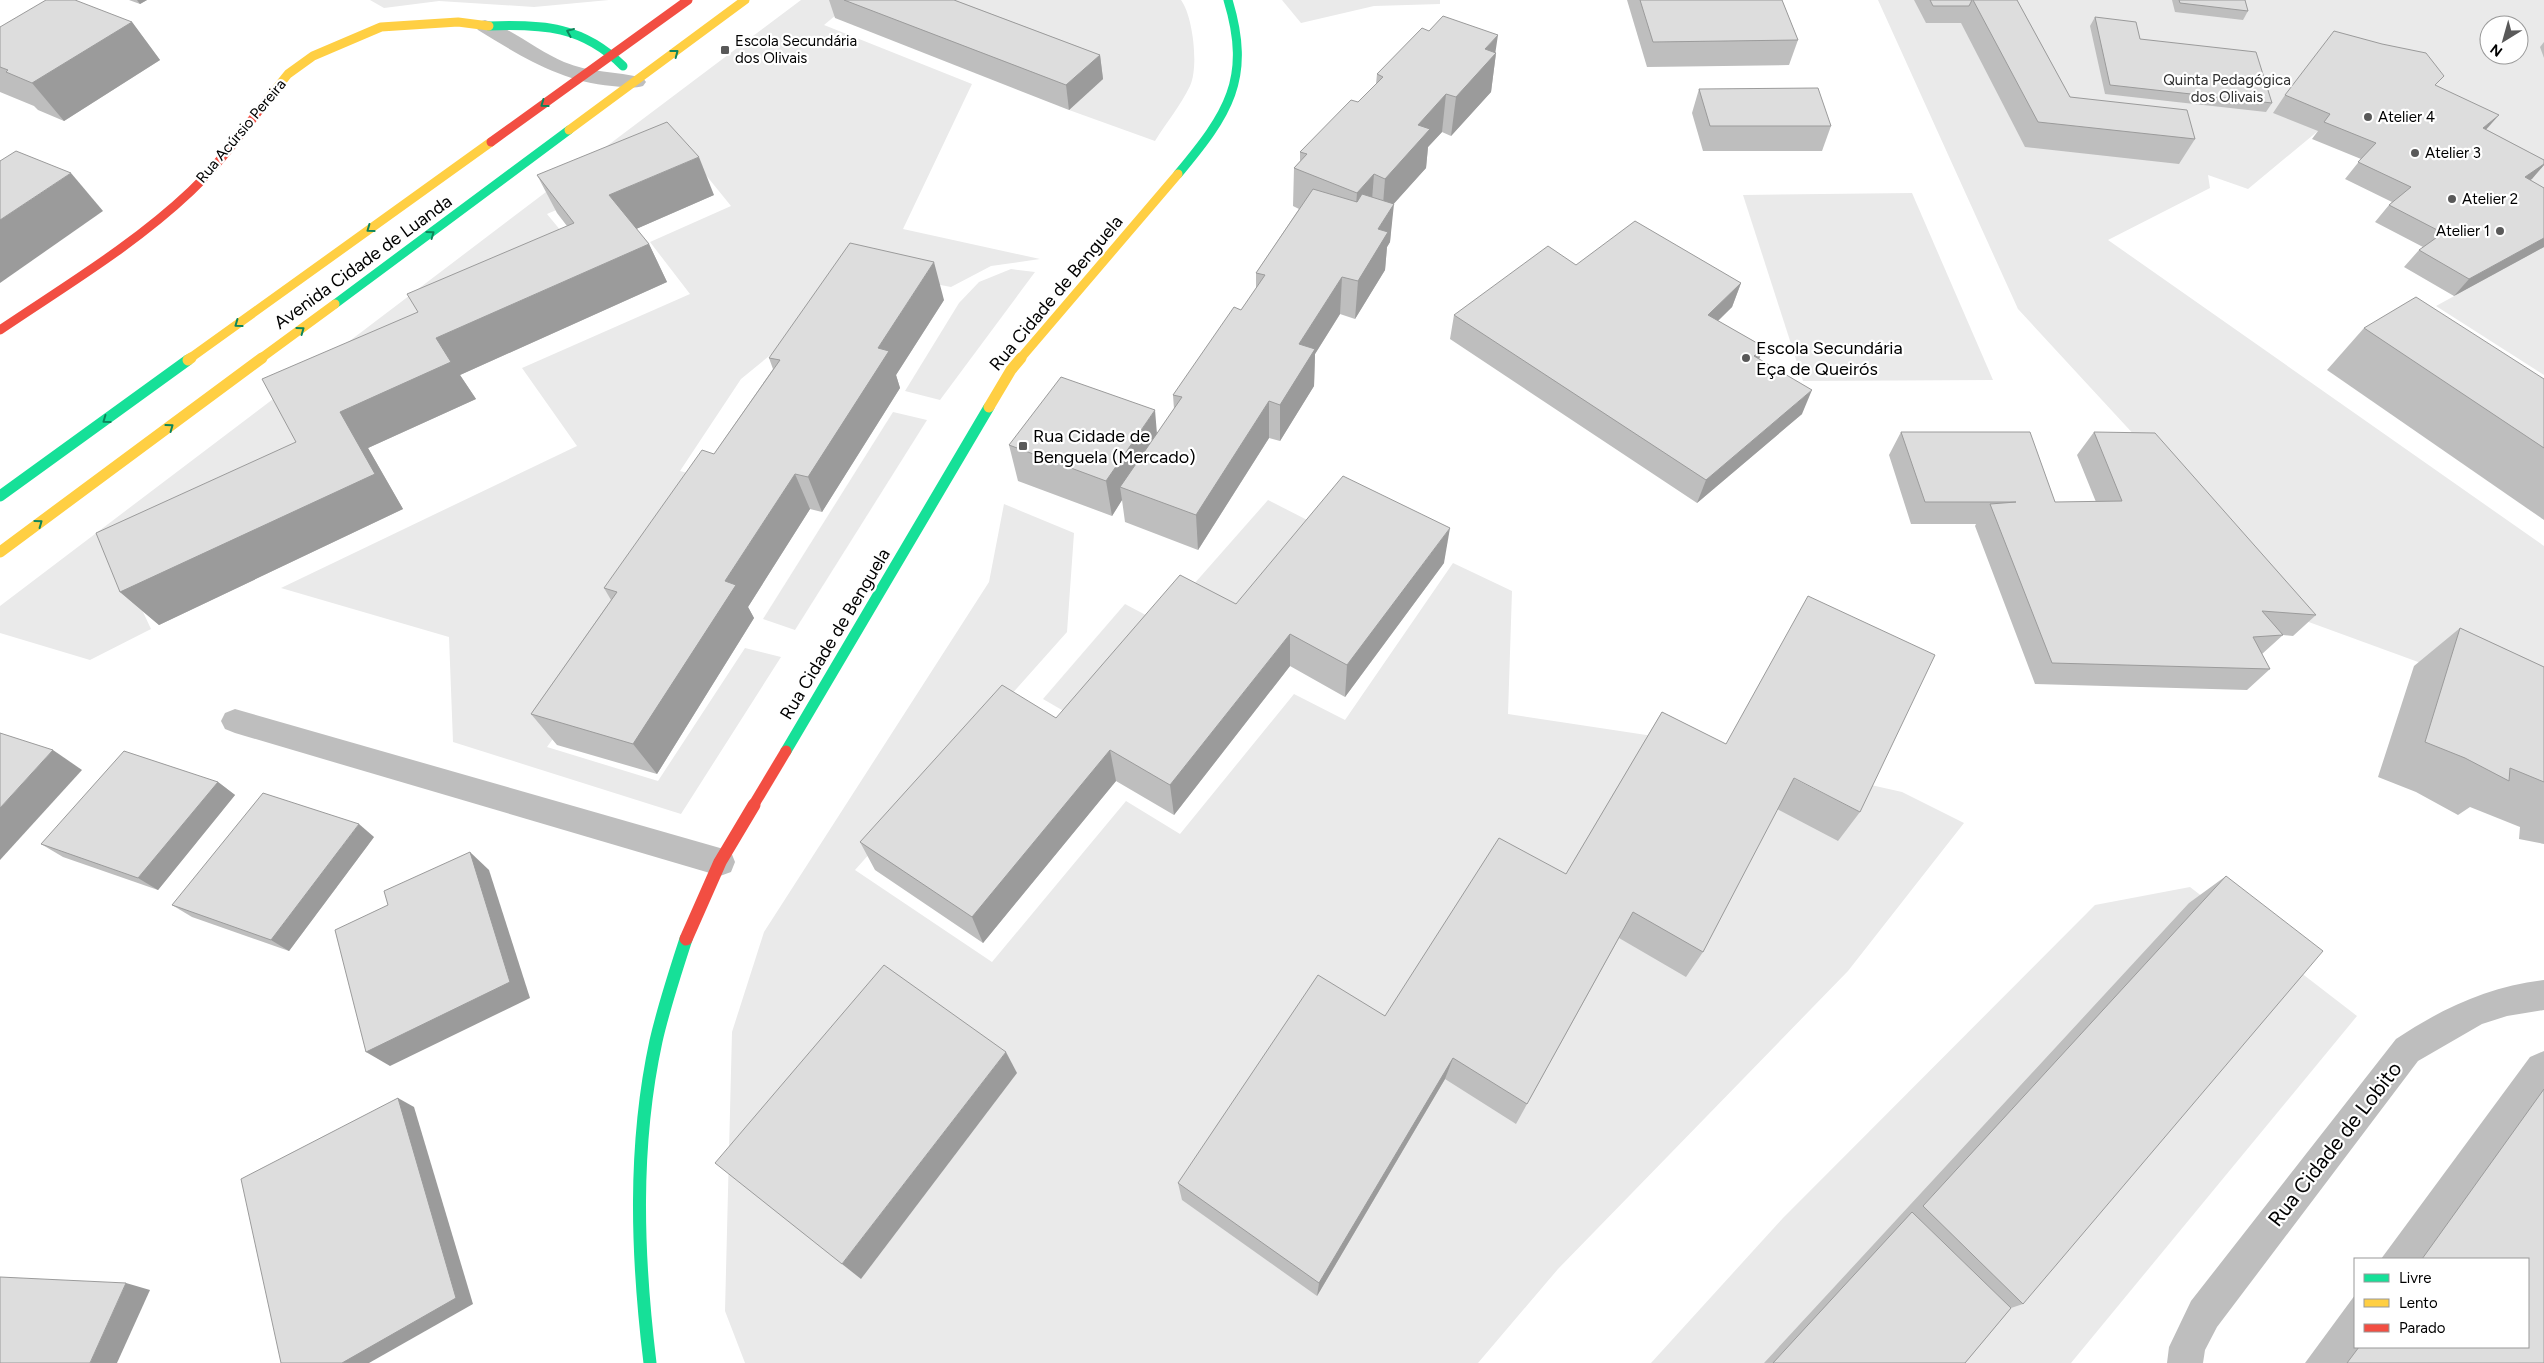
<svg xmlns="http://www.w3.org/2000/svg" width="2544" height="1363" font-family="Figtree,sans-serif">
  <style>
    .green { fill: #eaeaea; fill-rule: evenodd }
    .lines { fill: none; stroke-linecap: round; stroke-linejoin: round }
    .lane { fill: #bebebe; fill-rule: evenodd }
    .street { fill: #bebebe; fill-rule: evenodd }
    .fast-far2 { stroke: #16e098; stroke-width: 9 }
    .fast-far1 { stroke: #16e098; stroke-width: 11 }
    .fast { stroke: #16e098; stroke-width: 13 }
    .slow-far1 { stroke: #ffcf43; stroke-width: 9 }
    .slow { stroke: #ffcf43; stroke-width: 11 }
    .jam-far2 { stroke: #f24e42; stroke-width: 9 }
    .jam-far1 { stroke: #f24e42; stroke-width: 11 }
    .jam { stroke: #f24e42; stroke-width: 13 }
    .wall { fill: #bebebe }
    .shaded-wall { fill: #9b9b9b }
    .building { fill: #ddd; stroke: #9b9b9b }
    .oneway { stroke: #0d865b }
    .poi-dot { fill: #595959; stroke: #fff; stroke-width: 2 }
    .labels { text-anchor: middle; stroke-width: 4.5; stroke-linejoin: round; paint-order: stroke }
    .far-poi-label { font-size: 15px; fill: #000; stroke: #fff; text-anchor: start }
    .far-park-label { font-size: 15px; fill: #303030; stroke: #fff }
    .far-street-label { font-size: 15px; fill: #000; stroke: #fff }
    .street-label { font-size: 18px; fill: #000; stroke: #fff }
    .poi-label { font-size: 18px; fill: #000; stroke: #fff; text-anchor: start }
    .near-street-label { font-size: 21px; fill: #000; stroke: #fff }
  </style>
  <rect width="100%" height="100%" fill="#fff"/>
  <!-- green -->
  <g class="green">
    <polygon points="370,0 609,0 534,7 439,1 384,8"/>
    <polygon points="801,0 854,0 824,25 972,84 903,229 1040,259 991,266 951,287 847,267 812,321 741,379 680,471 713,480 634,627 547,747 658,781 745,648 781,657 681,814 453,742 449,637 281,588 577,446 522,368 690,294 650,242 731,206 688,153 591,158"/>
    <path d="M932 0H1181C1193 16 1199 67 1190 86 1181 105 1166 123 1155 141L1069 110Z"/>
    <polygon points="1282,0 1440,0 1440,4 1374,6 1301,23"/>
    <path d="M1878 0H2544V215L2510 194 2531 178 2318 131 2248 189 2208 175 2210 188 2108 240 2544 546V708L2306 621 2018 309ZM2489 25H2519V55H2489Z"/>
    <polygon points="579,167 654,168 547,214 585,260 282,416 318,477 122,567 151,629 90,660 0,633 0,606"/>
    <polygon points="1912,193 1993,380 1803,381 1743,195"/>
    <polygon points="2544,247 2544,375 2436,306"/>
    <polygon points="1011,269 1035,272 940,400 905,391 959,303 979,282"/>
    <polygon points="893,412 927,420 795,630 763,619"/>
    <polygon points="1268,500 1315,524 1242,611 1194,584"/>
    <polygon points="1004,504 1074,533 1067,632 855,870 992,962 1126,801 1180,834 1294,694 1345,720 1453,563 1512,591 1508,714 1653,736 1902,792 1964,823 1848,971 1558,1269 1478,1363 745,1363 725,1311 732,1032 764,932 989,582"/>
    <polygon points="1125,604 1155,620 1074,717 1043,699"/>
    <polygon points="2190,887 2357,1016 2071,1363 1651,1363 1783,1218 2095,905"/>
  </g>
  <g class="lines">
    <!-- lane -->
    <polygon class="lane" points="235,709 720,848 731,852 735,862 731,872 720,876 235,733 225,729 221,721 225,713"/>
    <!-- street -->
    <g class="street">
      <path d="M485 20C507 26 540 52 564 62 590 73 616 71 643 78L646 82 643 86C633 89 623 87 612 86 562 82 520 56 478 30L475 26 478 22Z"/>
      <path d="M2544 980V1010L2507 1016 2482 1024 2418 1061 2217 1327 2205 1350 2203 1363H2167L2169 1347 2191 1301 2396 1039C2441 1009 2489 986 2544 980Z"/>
    </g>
    <!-- fast-far2 -->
    <g class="fast-far2">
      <path d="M489 26C543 24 583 26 623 66"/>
      <path d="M1178 174C1228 114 1252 79 1228 0"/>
      <polyline points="335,304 569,130"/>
    </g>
    <!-- fast-far1 -->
    <g class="fast-far1">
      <polyline points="0,496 188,360"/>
      <polyline points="786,751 989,407"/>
    </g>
    <!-- fast -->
    <path class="fast" d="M650 1363C637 1256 633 1147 656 1041 664 1006 675 973 686 939"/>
    <!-- slow-far1 -->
    <g class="slow-far1">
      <polyline points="267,100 288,74 313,56 381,27 458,22 489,26"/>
      <polyline points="569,130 745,0"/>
      <polyline points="189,359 491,142"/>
      <polyline points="260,359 335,304"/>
      <polyline points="1020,359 1178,174"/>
    </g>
    <!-- slow -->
    <g class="slow">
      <polyline points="188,360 191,358"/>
      <polyline points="989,407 1011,370 1021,358"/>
      <polyline points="0,552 262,358"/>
    </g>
    <!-- jam-far2 -->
    <g class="jam-far2">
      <polyline points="491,142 688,0"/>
      <path d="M0 330C65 286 134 245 191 191 220 163 243 131 267 100"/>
    </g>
    <!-- jam-far1 -->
    <polyline class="jam-far1" points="753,806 786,751"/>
    <!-- jam -->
    <polyline class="jam" points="686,939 720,862 754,805"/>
  </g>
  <!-- wall -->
  <g class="wall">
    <polygon points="129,0 147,0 140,4"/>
    <polygon points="829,0 954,0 1100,55 1103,79 1069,110 835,18"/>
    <polygon points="1627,0 1782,0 1798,40 1789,65 1647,67"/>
    <polygon points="1914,0 2017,0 2070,97 2195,139 2179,164 2025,147 1961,23 1926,23"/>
    <polygon points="2172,0 2245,0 2248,11 2243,20 2175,12"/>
    <polygon points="2095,17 2140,39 2272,103 2266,112 2105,94 2090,26"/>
    <polygon points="132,22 160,60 64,121 38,110 34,106 0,92 0,27"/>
    <polygon points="2544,42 2544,58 2540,47"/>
    <polygon points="1495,53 1496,53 1491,92 1451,136 1442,132 1428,147 1426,168 1393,204 1390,242 1387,247 1385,270 1355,319 1340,314 1315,354 1314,386 1280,441 1269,438 1198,550 1125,522 1122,500 1112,516 1018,481 1009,445 1157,434 1174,409 1173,395 1241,310 1256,289 1256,273 1299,209 1293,206 1294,168 1300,161 1300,152 1358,102 1376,84 1377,74"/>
    <polygon points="2437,86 2487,130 2544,160 2544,165 2530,180 2544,188 2544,247 2454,296 2404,267 2419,250 2423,247 2375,222 2389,205 2392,202 2345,179 2361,159 2312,139 2318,131 2273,113 2285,95"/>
    <polygon points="1699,89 1831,126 1822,151 1703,151 1692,113"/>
    <polygon points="537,175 714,195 636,229 649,244 667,282 460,375 476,399 368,448 403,509 159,625 120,592 296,442 418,312 567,226 557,213"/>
    <polygon points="1576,265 1741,283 1732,307 1718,321 1764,347 1759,359 1802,414 1697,503 1450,339 1454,315"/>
    <polygon points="944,300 896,375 900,388 822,512 810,509 748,607 754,618 657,774 557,745 531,714 611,600 604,588 714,454 773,369 769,358"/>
    <polygon points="2364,328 2544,379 2544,520 2327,370"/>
    <polygon points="1901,432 2055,502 2096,502 2077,455 2094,432 2316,615 2293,636 2283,635 2262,654 2270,669 2247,690 2035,684 1975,526 1976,524 1911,524 1889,455"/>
    <polygon points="1444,563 1345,697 1290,666 1174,815 1116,781 983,943 875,870 860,842 1236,604"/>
    <polygon points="2460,628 2544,667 2544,844 2519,839 2520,827 2470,807 2458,815 2416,792 2378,777 2414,666"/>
    <polygon points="1662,712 1860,812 1838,841 1777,809 1703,952 1686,977 1619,938 1516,1124 1445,1079 1317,1296 1182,1200 1178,1183 1385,1016 1566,874"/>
    <polygon points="218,782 235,795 158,890 63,857 41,844"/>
    <polygon points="374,837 289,951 192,917 172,905"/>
    <polygon points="2226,876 2023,1304 2011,1308 1965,1363 1764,1363 2189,903"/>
    <polygon points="2544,1051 2544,1363 2305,1363 2355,1295 2355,1347 2528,1347 2528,1259 2381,1259 2530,1057"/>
  </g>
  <!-- shaded-wall -->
  <g class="shaded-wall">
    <polygon points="137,0 147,0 140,4"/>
    <polygon points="132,22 160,60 64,121 32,83"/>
    <polygon points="1498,35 1495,55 1496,53 1491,92 1451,136 1456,97 1485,49"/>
    <polygon points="1100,55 1103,79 1069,110 1066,85"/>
    <polygon points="1446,94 1442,132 1428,147 1426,168 1382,217 1385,179 1418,125"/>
    <polygon points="2499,115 2484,132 2483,128"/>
    <polygon points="699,157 714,195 627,233 609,195"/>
    <polygon points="2544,164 2544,165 2532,179 2510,194 2525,177"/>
    <polygon points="71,173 103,211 0,283 0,220"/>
    <polygon points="1374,174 1371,213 1354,231 1357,193"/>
    <polygon points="1394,204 1390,242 1387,247 1385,270 1355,319 1358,281 1378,229"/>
    <polygon points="2544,238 2544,247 2454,296 2469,279"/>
    <polygon points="649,244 667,282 460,375 476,399 368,448 403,509 159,625 120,592 340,412 436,338"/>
    <polygon points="934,262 944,300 896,375 900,388 822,512 808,477 878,348"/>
    <polygon points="1342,277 1340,314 1315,354 1314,386 1280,441 1280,405 1299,344"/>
    <polygon points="1741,283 1732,307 1700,338 1708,315"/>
    <polygon points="1764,347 1754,371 1754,356"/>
    <polygon points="1812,390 1802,414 1697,503 1706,480"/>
    <polygon points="1269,401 1269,438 1198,550 1196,515"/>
    <polygon points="1155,410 1158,446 1120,487 1122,500 1112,516 1106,481"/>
    <polygon points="795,474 810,509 748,607 754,618 657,774 633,744 725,581"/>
    <polygon points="1450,528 1444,563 1345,697 1347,665"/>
    <polygon points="1290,634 1290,666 1174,815 1170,785"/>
    <polygon points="53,750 82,770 0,860 0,808"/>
    <polygon points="1110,750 1116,781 983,943 972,917"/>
    <polygon points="218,782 235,795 158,890 138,878"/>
    <polygon points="359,824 374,837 289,951 271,940"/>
    <polygon points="470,852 489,870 530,998 390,1066 366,1052"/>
    <polygon points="1006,1052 1017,1073 861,1279 842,1264"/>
    <polygon points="1453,1058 1445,1079 1317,1296 1319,1283"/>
    <polygon points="398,1098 414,1107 473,1304 369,1363 342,1363"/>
    <polygon points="126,1283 150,1290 117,1363 90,1363"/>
  </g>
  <!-- building -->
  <g class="building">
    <polygon points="46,0 75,0 132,22 32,83 6,72 8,70 0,67 0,27"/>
    <polygon points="844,0 954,0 1100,55 1066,85"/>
    <polygon points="1640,0 1782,0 1798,40 1653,42"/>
    <polygon points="1930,0 1972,0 1969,6 1933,6"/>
    <polygon points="1973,0 2017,0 2070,97 2187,110 2195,139 2038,122"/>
    <polygon points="2179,0 2245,0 2248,11 2180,3"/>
    <polygon points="1443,16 1498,35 1485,49 1496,53 1456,97 1446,94 1418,125 1430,129 1385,179 1374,174 1357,193 1294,168 1307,154 1300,152 1351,100 1358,102 1383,77 1377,74 1422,28 1429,31"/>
    <polygon points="2095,17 2136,22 2140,39 2256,52 2272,103 2110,85"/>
    <polygon points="2334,31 2382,44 2426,53 2444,76 2435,85 2499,115 2483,128 2544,160 2544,164 2525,177 2544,188 2544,238 2469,279 2419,250 2443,233 2389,205 2411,187 2358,162 2376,143 2324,122 2330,114 2285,95"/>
    <polygon points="1818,88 1831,126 1710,126 1699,89"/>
    <polygon points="667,122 699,157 609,195 649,244 436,338 451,362 340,412 375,474 120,592 96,533 296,442 262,379 418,312 407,294 574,223 537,175"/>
    <polygon points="16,151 71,173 0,220 0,161"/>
    <polygon points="1313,189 1357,202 1362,194 1394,204 1378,229 1388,232 1358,281 1342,277 1299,344 1315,349 1280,405 1269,401 1196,515 1120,487 1182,397 1173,395 1234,307 1241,310 1265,275 1256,273"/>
    <polygon points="1635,221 1741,283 1708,315 1764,347 1754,356 1812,390 1706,480 1454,315 1548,246 1576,265"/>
    <polygon points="850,243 934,262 878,348 889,351 808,477 795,474 725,581 736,585 633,744 531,714 617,592 604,588 702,450 714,454 780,360 769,358"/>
    <polygon points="2416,297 2544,379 2544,448 2364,328"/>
    <polygon points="1061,377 1155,410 1106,481 1009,445"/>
    <polygon points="1901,432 2030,432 2055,502 2122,501 2094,432 2155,433 2316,615 2262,611 2283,635 2253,637 2270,669 2052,663 1990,504 2016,502 1925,502"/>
    <polygon points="1343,476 1450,528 1347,665 1290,634 1170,785 1110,750 972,917 860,842 1002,685 1056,718 1180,575 1236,604"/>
    <polygon points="1808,596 1935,655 1860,812 1794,778 1703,952 1633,912 1527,1104 1453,1058 1319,1283 1178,1183 1318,975 1385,1016 1499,838 1566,874 1662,712 1726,744"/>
    <polygon points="2460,628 2544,667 2544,782 2510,768 2509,781 2465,758 2425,742"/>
    <polygon points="0,733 53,750 0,808"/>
    <polygon points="124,751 218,782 138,878 41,844"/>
    <polygon points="263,793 359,824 271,940 172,905"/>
    <polygon points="470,852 510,982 366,1052 335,930 388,905 384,891"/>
    <polygon points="2226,876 2323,951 2023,1304 1923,1206"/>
    <polygon points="884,965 1006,1052 842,1264 715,1163"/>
    <polygon points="2544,1089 2544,1363 2347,1363 2359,1347 2528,1347 2528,1259 2422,1259"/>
    <polygon points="398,1098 456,1298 342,1363 281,1363 241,1179"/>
    <polygon points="1912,1212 2011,1308 1965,1363 1773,1363"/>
    <polygon points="0,1277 126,1283 90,1363 0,1363"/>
  </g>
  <!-- one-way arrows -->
  <defs><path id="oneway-chevron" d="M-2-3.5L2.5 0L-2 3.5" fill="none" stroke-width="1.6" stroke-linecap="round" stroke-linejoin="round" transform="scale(1.25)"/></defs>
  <g class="oneway">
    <use href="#oneway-chevron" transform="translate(570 32) rotate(-157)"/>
    <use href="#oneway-chevron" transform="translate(675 53) rotate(-37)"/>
    <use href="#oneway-chevron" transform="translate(544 104) rotate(144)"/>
    <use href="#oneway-chevron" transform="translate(370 229) rotate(144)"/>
    <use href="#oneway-chevron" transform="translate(431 234) rotate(-36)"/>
    <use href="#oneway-chevron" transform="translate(238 324) rotate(144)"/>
    <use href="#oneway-chevron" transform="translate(301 330) rotate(-36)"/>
    <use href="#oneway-chevron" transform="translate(106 420) rotate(144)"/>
    <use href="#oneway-chevron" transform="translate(170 427) rotate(-36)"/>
    <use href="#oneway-chevron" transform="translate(39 523) rotate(-36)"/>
  </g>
  <!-- markers -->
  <g class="poi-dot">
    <rect x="720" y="45" width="10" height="10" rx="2.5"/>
    <circle cx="2368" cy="117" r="5"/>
    <circle cx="2415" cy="153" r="5"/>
    <circle cx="2452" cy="199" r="5"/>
    <circle cx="2500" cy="231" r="5"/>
    <circle cx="1746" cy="358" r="5"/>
    <rect x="1018" y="441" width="10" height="10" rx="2.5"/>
  </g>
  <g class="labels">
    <!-- far-poi labels -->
    <g class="far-poi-label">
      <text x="735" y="46">Escola Secundária<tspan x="735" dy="17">dos Olivais</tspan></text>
      <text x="2378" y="122">Atelier 4</text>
      <text x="2425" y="158">Atelier 3</text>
      <text x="2462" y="204">Atelier 2</text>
      <text x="2490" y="236" text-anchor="end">Atelier 1</text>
    </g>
    <!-- far-park labels -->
    <g class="far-park-label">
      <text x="2227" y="85">Quinta Pedagógica<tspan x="2227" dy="17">dos Olivais</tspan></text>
    </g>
    <!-- far-street labels -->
    <g class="far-street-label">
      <text transform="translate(241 131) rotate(-50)" y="5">Rua Acúrsio Pereira</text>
    </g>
    <!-- street labels -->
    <g class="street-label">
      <text transform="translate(363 262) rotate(-36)" y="6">Avenida Cidade de Luanda</text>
      <text transform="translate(1056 293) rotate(-50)" y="6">Rua Cidade de Benguela</text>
      <text transform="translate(835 634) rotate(-59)" y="6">Rua Cidade de Benguela</text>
    </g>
    <!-- poi labels -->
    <g class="poi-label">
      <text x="1756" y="354">Escola Secundária<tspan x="1756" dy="21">Eça de Queirós</tspan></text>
      <text x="1033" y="442">Rua Cidade de<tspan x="1033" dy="21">Benguela (Mercado)</tspan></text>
    </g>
    <!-- near-street labels -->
    <g class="near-street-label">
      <text transform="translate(2335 1144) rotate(-52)" y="7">Rua Cidade de Lobito</text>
    </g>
  </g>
  <!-- legend -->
  <rect x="2354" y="1258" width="175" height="90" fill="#ffffff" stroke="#999999"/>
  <rect x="2364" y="1274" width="25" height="8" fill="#16e098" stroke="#999999"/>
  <text x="2399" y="1283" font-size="15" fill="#000000">Livre</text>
  <rect x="2364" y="1299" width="25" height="8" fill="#ffcf43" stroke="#999999"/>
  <text x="2399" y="1308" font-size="15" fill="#000000">Lento</text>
  <rect x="2364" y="1324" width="25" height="8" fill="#f24e42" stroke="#999999"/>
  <text x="2399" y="1333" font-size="15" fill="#000000">Parado</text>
  <!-- north arrow -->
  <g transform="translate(2504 40) rotate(217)"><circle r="24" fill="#ffffff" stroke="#999999"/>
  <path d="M0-4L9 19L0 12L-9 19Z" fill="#595959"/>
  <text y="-8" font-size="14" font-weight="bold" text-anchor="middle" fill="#000000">N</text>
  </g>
</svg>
